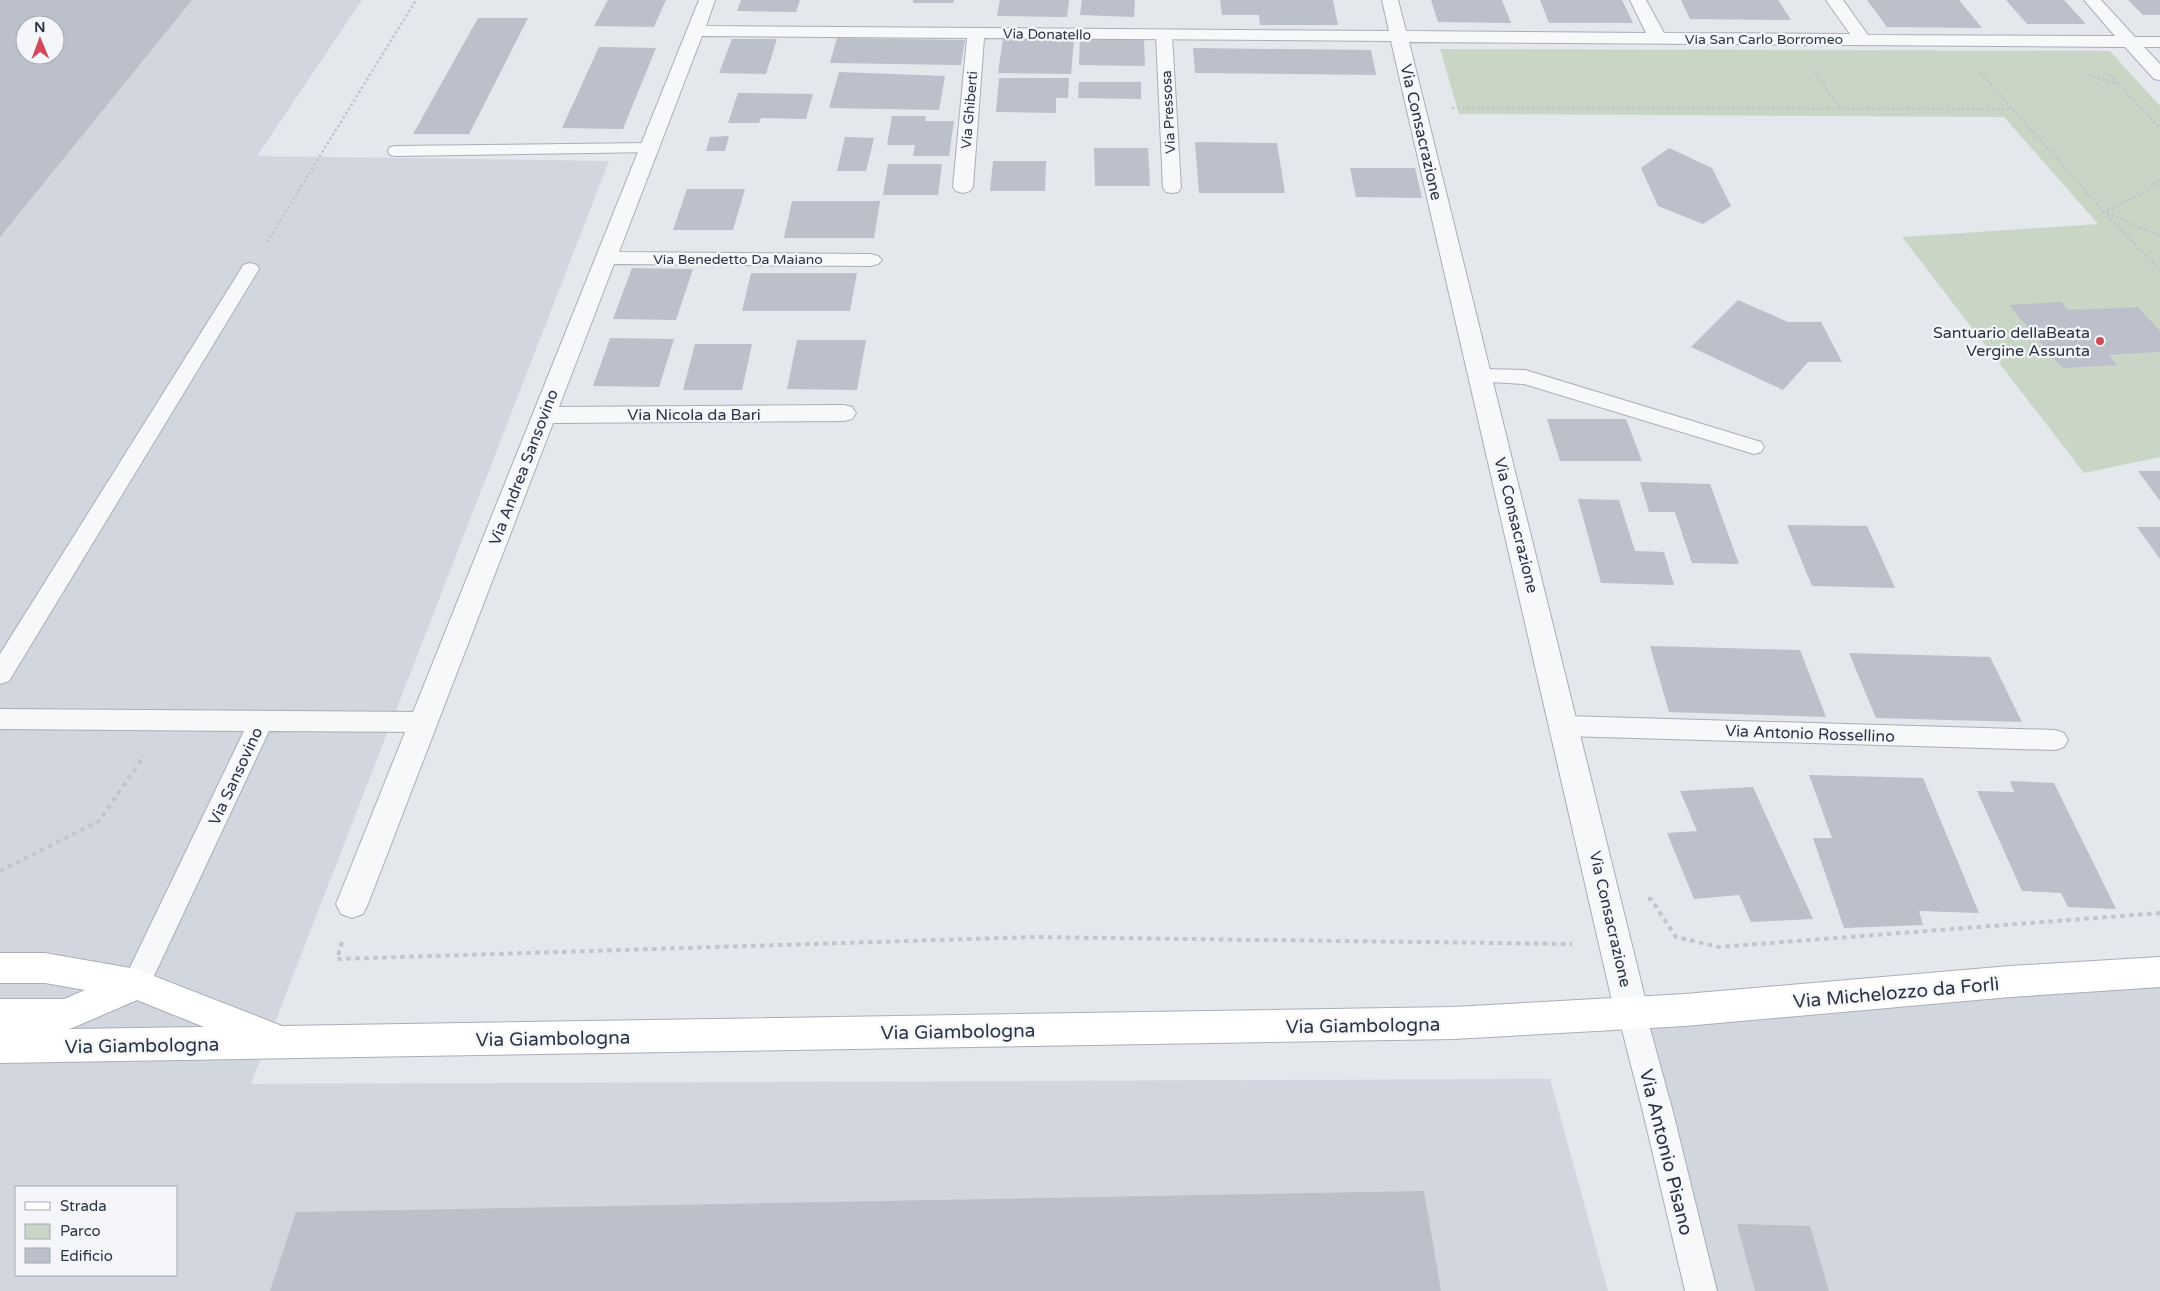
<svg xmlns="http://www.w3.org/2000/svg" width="2160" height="1291" font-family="'Varela Round',sans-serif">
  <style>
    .built { fill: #d2d6de; fill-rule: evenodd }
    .green { fill: #c9d6c5 }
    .building { fill: #bbc0ca; fill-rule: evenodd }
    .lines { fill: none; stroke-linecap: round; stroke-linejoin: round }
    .lane-casing { stroke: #a9aeb7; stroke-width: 2 }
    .street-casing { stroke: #a9aeb7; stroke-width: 2 }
    .secondary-casing { stroke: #a9aeb7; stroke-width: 2 }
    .path-far1 { stroke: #c2c5cb; stroke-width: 2.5; stroke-dasharray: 2.5 2.5; stroke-linecap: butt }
    .path { stroke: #c2c5cb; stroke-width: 4; stroke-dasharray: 4.5 4.5; stroke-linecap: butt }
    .lane { fill: #f7f8fa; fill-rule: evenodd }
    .street { fill: #f7f8fa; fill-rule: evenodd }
    .secondary { fill: #fff; fill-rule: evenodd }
    .poi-dot { fill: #d1495b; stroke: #f4f6f9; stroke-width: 2 }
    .labels { text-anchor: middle; stroke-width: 4.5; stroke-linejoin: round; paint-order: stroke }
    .far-street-label { font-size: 14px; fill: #2b3445; stroke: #f4f6f9 }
    .street-label { font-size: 16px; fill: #2b3445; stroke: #f4f6f9 }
    .poi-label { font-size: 16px; fill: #2b3445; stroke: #f4f6f9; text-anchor: end }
    .near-street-label { font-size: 19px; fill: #2b3445; stroke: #f4f6f9 }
  </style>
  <rect width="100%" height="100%" fill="#e4e7ec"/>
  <!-- built -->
  <g class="built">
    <path d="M0 0H362L257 156 609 161 251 1084 1550 1079 1608 1291H0ZM25 25H55V55H25ZM16 1187H176V1275H16Z"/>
    <polygon points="2160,983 2160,1291 1714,1291 1645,1021"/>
  </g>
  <!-- green -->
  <polygon class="green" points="1440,49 2110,51 2160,106 2160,457 2084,473 1902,237 2098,224 2004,117 1459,114"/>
  <!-- building -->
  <g class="building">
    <path d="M0 0H192L0 237ZM25 25H55V55H25Z"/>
    <polygon points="608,0 666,0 654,27 594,26"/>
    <polygon points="741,0 800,0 796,12 737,11"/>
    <polygon points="913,0 954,0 953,3 913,3"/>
    <polygon points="1000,0 1069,0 1067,17 997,16"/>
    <polygon points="1082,0 1135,0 1134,17 1080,15"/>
    <polygon points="1220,0 1333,0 1338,25 1260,25 1259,15 1222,15"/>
    <polygon points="1431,0 1502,0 1511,23 1438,22"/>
    <polygon points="1540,0 1622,0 1633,23 1549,23"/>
    <polygon points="1681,0 1778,0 1791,20 1690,19"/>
    <polygon points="1867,0 1959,0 1982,28 1887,27"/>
    <polygon points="2006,0 2064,0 2086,24 2027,24"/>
    <polygon points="2128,0 2160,0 2160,15 2143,15"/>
    <polygon points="478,18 528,18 469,134 413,134"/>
    <polygon points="837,38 965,40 961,65 830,63"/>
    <polygon points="1003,38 1074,40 1071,74 998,73"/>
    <polygon points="732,39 777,39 766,74 719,73"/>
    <polygon points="1080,39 1144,40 1145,66 1079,65"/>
    <polygon points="599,47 656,48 623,129 562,128"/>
    <polygon points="1193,48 1371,50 1376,75 1195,73"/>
    <polygon points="839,72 945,76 939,110 829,108"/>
    <polygon points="999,78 1069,78 1068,98 1056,98 1056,113 996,112"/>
    <polygon points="1079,82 1141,82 1141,99 1078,98"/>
    <polygon points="738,93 813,94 806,119 761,118 759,123 728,123"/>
    <polygon points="892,116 926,116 925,121 954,121 949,156 913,156 915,145 887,145"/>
    <polygon points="729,136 725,151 706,151 710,137"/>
    <polygon points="845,137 874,138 866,171 837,171"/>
    <polygon points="1195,142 1277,143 1285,193 1199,193"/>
    <polygon points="1094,148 1148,148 1150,186 1095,186"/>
    <polygon points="1669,148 1712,168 1731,206 1703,224 1658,206 1641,168"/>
    <polygon points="993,161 1046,161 1045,191 990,191"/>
    <polygon points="888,164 942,164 938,195 883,195"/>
    <polygon points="1350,168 1415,168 1422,198 1356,197"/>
    <polygon points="687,189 745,189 733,230 673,230"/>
    <polygon points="792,201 880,201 874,238 784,238"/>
    <polygon points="632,268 693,269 676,320 613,319"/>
    <polygon points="751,273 857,273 850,311 742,311"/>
    <polygon points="1738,300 1788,322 1821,322 1842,362 1808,362 1783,390 1691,347"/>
    <polygon points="2061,302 2068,310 2138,307 2160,331 2160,352 2108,355 2117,365 2062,368 2009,305"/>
    <polygon points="610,338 674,339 659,387 593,386"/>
    <polygon points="797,340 866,340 857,390 787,389"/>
    <polygon points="695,344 752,344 742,390 683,390"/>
    <polygon points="1547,419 1626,419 1642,461 1560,461"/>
    <polygon points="2138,471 2160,471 2160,501"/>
    <polygon points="1640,482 1710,484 1739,564 1692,563 1675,512 1649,512"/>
    <polygon points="1578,499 1619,500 1635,551 1664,552 1674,585 1601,583"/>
    <polygon points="1787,525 1867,526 1895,588 1812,586"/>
    <polygon points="2137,527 2160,527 2160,559"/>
    <polygon points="1650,646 1800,650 1826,717 1669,712"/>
    <polygon points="1849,653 1990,657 2022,722 1876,718"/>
    <polygon points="1809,775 1923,778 1979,913 1919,911 1923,925 1844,928 1813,838 1832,838"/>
    <polygon points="2010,781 2054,783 2116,909 2068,907 2061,893 2022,891 1977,791 2014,792"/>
    <polygon points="1753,787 1813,919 1751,922 1739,895 1694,899 1667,833 1697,831 1680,791"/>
    <polygon points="1424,1191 1441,1291 270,1291 296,1212"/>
    <polygon points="1737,1224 1810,1226 1829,1291 1755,1291"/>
  </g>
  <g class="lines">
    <defs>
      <g id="lane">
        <polygon points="1164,30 1169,32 1172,35 1181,188 1178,192 1172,193 1166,192 1163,188 1156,35 1159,32"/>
        <polygon points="648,143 654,144 656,148 654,152 396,156 390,155 388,151 390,147 396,146"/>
        <polygon points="250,263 257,265 259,269 9,681 0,684 0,654 241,269 243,265"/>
        <polygon points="1481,369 1525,370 1761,442 1764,447 1761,452 1754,454 1524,384 1474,381 1471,376 1474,371"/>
        <polygon points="0,709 423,712 432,715 435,722 432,729 423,732 269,731 146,993 136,997 126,993 122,984 244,731 0,729"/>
        <polygon points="1565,716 2055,730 2064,733 2068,740 2064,747 2055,750 1565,736 1556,733 1553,726 1556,719"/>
        <polygon points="1632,1000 1642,1004 1646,1014 1673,1112 1717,1291 1685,1291 1643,1112 1618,1014 1622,1004"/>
      </g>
      <polygon id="street" points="699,0 715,0 706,26 1389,31 1382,0 1398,0 1406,31 1646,33 1630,0 1646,0 1664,33 1850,34 1826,0 1843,0 1868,35 2115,36 2084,0 2101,0 2135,37 2160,37 2160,47 2144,47 2160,64 2160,80 2154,79 2125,47 1409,42 1649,1014 1644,1025 1632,1030 1620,1025 1615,1014 1391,41 984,38 973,187 970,191 963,193 956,191 953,187 967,38 702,36 619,252 871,254 878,256 882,260 878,264 871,266 614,264 559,407 844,405 852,407 856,413 852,419 844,421 553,423 368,904 363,914 352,918 341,914 336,904"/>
      <path id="secondary" d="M0 953H45L136 969 282 1026 1453 1007 1685 994 2010 966 2160 957V987L2010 997 1685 1026 1453 1039 0 1063V999H64L85 990 45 983H0ZM137 1000 204 1027 69 1029 77 1026Z"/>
    </defs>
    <!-- lane casing -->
    <use href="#lane" class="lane-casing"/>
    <!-- street casing -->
    <use href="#street" class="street-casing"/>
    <!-- secondary casing -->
    <use href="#secondary" class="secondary-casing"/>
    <!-- path-far1 -->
    <g class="path-far1">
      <polyline points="1815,72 1840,108"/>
      <polyline points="1980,72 2104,212 2142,194 2160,181"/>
      <polyline points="2109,74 2160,128"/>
      <polyline points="2088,75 2119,84"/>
      <polyline points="1452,108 2013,109"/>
      <polyline points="2160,236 2104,212 2160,270"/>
      <polyline points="267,242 416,0"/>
    </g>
    <!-- path -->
    <g class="path">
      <polyline points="0,871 99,821 144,756"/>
      <polyline points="1648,899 1651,899 1676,937 1719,947 2160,913"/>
      <polyline points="342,942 337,959 1033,937 1572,944"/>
    </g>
    <!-- lane -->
    <use href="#lane" class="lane"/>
    <!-- street -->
    <use href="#street" class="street"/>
    <!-- secondary -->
    <use href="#secondary" class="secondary"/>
  </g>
  <!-- markers -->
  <circle class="poi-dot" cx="2100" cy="341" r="5"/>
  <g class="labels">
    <!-- far-street labels -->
    <g class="far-street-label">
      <text transform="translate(1047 34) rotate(1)" y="5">Via Donatello</text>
      <text x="1764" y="44">Via San Carlo Borromeo</text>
      <text transform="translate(969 110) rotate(-85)" y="5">Via Ghiberti</text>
      <text transform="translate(1168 112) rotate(-93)" y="5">Via Pressosa</text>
      <text x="738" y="264">Via Benedetto Da Maiano</text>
    </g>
    <!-- street labels -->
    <g class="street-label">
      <text transform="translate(1422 132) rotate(77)" y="6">Via Consacrazione</text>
      <text x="694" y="420">Via Nicola da Bari</text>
      <text transform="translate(523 467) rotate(-69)" y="6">Via Andrea Sansovino</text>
      <text transform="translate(1517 525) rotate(76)" y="6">Via Consacrazione</text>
      <text transform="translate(1810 733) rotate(2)" y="6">Via Antonio Rossellino</text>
      <text transform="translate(235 776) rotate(-65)" y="6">Via Sansovino</text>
      <text transform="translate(1611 919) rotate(77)" y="6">Via Consacrazione</text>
    </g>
    <!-- poi labels -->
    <g class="poi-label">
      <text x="2090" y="338">Santuario dellaBeata<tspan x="2090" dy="18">Vergine Assunta</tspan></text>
    </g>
    <!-- near-street labels -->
    <g class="near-street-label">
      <text transform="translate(1896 992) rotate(-5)" y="7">Via Michelozzo da Forlì</text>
      <text transform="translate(1363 1025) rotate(-1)" y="7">Via Giambologna</text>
      <text transform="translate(958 1031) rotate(-1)" y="7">Via Giambologna</text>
      <text transform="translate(553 1038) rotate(-1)" y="7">Via Giambologna</text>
      <text transform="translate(142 1045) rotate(-1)" y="7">Via Giambologna</text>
      <text transform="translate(1667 1152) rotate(76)" y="7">Via Antonio Pisano</text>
    </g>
  </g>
  <!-- legend -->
  <rect x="15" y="1186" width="162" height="90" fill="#f4f6f9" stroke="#a4a8b1"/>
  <rect x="25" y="1202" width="25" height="8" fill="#ffffff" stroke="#a4a8b1"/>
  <text x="60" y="1211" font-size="15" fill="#2b3445">Strada</text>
  <rect x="25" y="1224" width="25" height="15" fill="#c9d6c5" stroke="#a4a8b1"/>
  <text x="60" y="1236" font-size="15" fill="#2b3445">Parco</text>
  <rect x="25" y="1248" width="25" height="15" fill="#bbc0ca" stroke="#a4a8b1"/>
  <text x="60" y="1261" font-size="15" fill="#2b3445">Edificio</text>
  <!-- north arrow -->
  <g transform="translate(40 40) rotate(359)"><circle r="24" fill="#f4f6f9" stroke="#a4a8b1"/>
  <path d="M0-4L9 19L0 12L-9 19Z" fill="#d1495b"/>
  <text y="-8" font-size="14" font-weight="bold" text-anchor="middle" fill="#2b3445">N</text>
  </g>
</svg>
